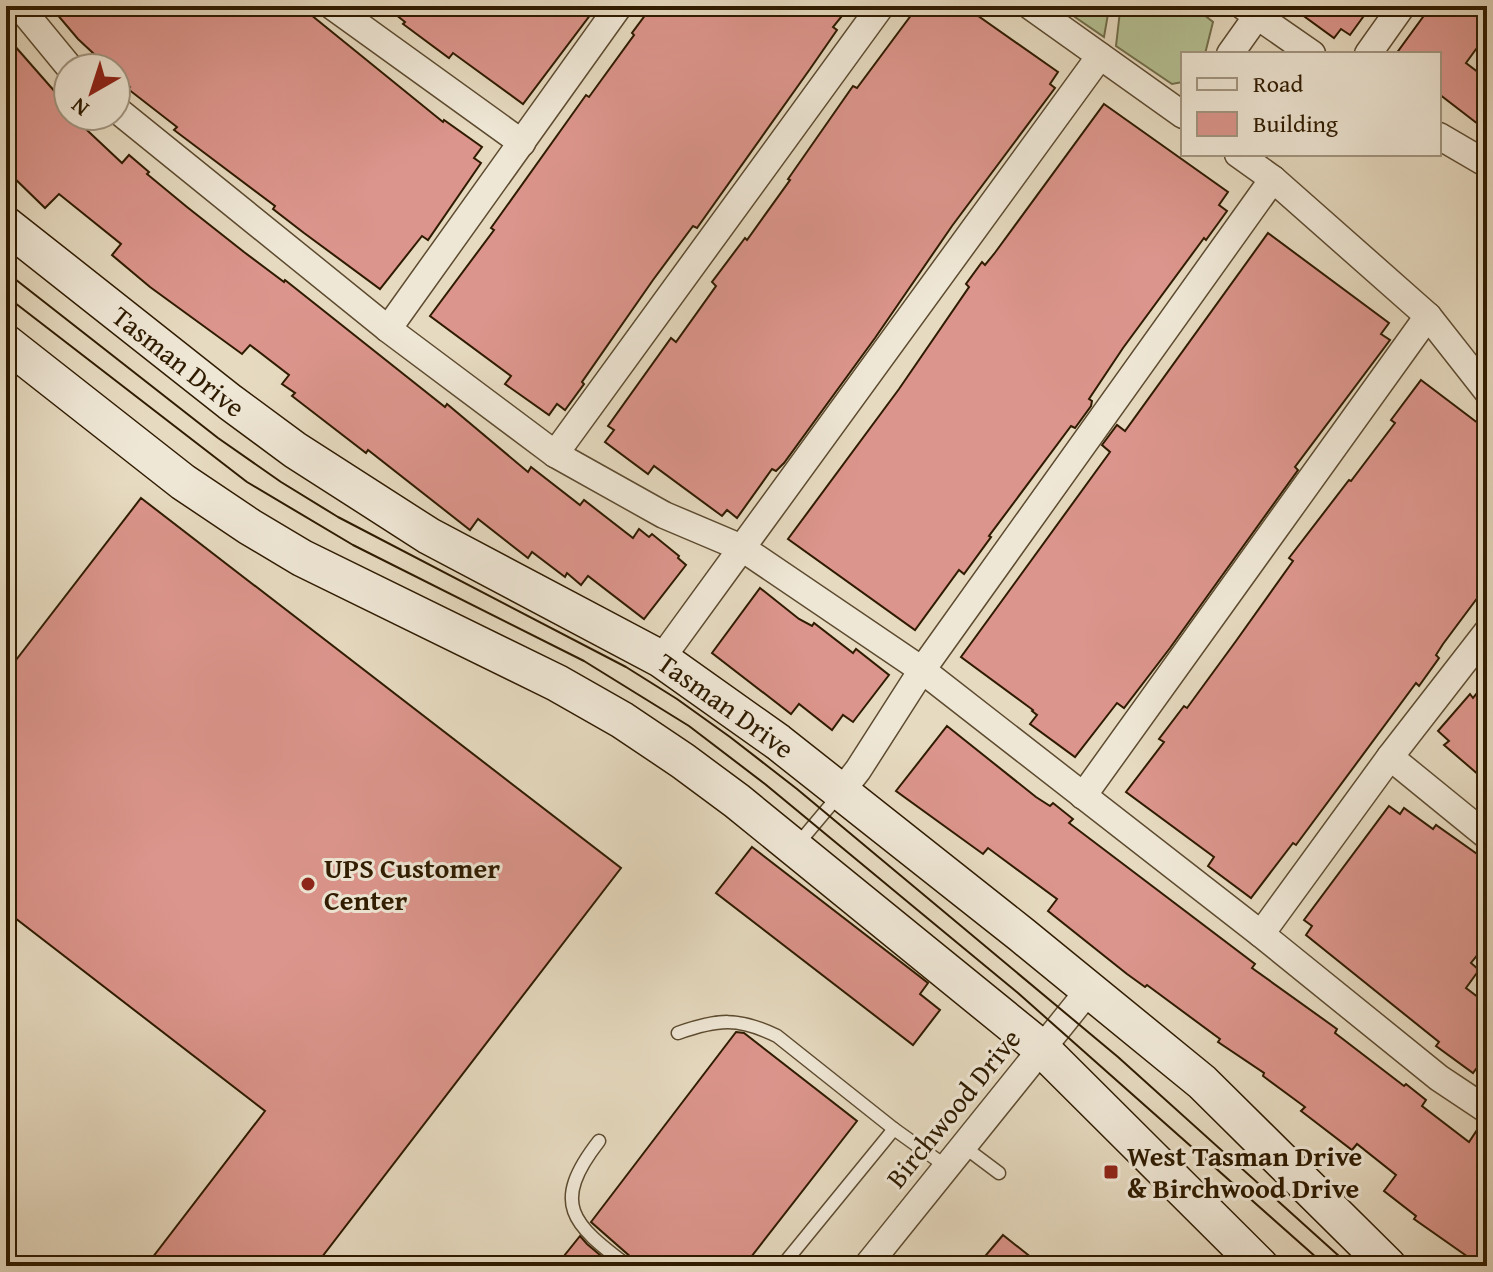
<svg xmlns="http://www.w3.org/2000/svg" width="1493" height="1272" font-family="'Gentium Book Plus',serif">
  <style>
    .green { fill: #b4c093; stroke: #726e4a; stroke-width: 2 }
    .building { fill: #dc958c; stroke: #2f1b00; stroke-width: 2 }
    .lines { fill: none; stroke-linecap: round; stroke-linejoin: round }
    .lane-casing { stroke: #5d4b30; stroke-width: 15 }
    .street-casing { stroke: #5d4b30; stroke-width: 29 }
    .secondary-casing { stroke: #2f1b00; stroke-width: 39 }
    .lane { stroke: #efe7d6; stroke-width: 12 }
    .street { stroke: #efe7d6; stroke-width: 26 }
    .secondary { stroke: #efe7d6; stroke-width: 36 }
    .tram { stroke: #2f1b00; stroke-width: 2 }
    .poi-dot { fill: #8f2418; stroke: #efe7d6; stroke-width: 3 }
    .labels { text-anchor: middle; stroke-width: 6; stroke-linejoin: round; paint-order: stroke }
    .street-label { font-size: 28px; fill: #2f1b00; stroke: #efe7d6 }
    .poi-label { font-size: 28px; font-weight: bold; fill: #2f1b00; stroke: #efe7d6; text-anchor: start }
  </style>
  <rect width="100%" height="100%" fill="#e6dac0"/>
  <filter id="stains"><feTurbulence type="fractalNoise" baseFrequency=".0025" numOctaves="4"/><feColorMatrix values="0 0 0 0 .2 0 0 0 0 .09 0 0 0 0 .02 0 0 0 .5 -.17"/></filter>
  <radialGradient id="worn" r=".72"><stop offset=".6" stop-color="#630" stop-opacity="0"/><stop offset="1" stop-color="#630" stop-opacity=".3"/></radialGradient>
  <!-- green -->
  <g class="green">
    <polygon points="1059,6 1075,6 1080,9 1083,6 1104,6 1108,14 1104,37"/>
    <polygon points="1123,6 1193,6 1213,22 1205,54 1183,54 1183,82 1172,84 1116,46 1120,11"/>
  </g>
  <!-- building -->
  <g class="building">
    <polygon points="50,6 300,6 443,122 444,120 482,147 474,158 481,163 428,240 422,236 380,289 304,233 273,209 275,206 174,130 177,127 128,89 130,87 116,74 116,68 109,68 78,39"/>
    <polygon points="385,6 597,6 523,104 453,53 449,58 403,24 405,22"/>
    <polygon points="652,6 850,6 833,27 837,30 810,69 697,228 693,226 653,280 582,382 584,384 565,410 557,404 549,415 505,384 511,376 430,316 494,230 491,228 586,95 589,97 634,35 632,33"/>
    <polygon points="918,6 964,6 1058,72 1050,84 1055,88 952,226 875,338 784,463 776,471 772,469 737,518 727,510 722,516 654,466 648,474 605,442 614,430 608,426 671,338 676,342 716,286 712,282 745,238 747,240 790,180 788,179 853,86 857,88"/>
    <polygon points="1290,6 1371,6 1350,35 1341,29 1334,38"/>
    <polygon points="1431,6 1487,6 1487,34 1466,63 1487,79 1487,131 1439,94 1439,54 1396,54"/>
    <polygon points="6,36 64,102 61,105 68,112 68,116 72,116 122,163 129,155 149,172 147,174 187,207 244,252 284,282 285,280 445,407 447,404 528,472 531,467 580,505 584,500 633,538 639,529 649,537 652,534 679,556 678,558 686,565 644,619 588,576 581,585 567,573 565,577 532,552 528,558 478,519 470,530 368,450 366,453 292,396 295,393 282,384 289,375 250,345 242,354 150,287 112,255 121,244 59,194 45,208 6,170"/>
    <polygon points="1104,104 1228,192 1219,205 1227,211 1206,240 1204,238 1123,348 1089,399 1092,401 1091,406 1075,428 1071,426 989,536 991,537 964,574 959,570 915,630 788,539 899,389 969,287 966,284 982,262 985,265 994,254"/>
    <polygon points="1268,233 1389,323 1381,334 1390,340 1295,467 1298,470 1170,648 1124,708 1117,703 1075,757 1030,724 1037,715 1032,711 1033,710 961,657 1110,452 1102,445 1117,425 1125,431"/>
    <polygon points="1421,380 1487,430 1487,585 1443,644 1436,655 1439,658 1419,686 1416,683 1296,845 1293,843 1251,898 1208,866 1214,857 1126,792 1164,742 1159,739 1184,706 1187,708 1236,641 1293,561 1289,558 1349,480 1351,481 1395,423 1391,420"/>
    <polygon points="141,498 621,868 315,1266 146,1266 265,1111 6,911 6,673"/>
    <polygon points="760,588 799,619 812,626 814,623 853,653 856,649 889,675 853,722 843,715 832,730 799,704 791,714 712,653"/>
    <polygon points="1487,681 1487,782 1444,745 1449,741 1438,731 1470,694 1473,698"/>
    <polygon points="947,726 1036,797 1050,806 1053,803 1073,819 1069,823 1255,964 1252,968 1337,1029 1335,1033 1404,1086 1406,1084 1426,1100 1422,1106 1469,1142 1481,1124 1487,1126 1487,1266 1481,1266 1414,1219 1416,1216 1384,1191 1396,1175 1357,1144 1352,1150 1301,1111 1305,1107 1263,1076 1264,1073 1218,1042 1220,1039 1147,985 1145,987 1127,974 1048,911 1057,899 988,848 983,854 896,791"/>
    <polygon points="1389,806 1400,814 1404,808 1433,829 1436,825 1487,861 1487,943 1471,963 1479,970 1466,988 1487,1004 1487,1076 1476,1069 1473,1073 1436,1046 1439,1042 1306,935 1312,926 1304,920"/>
    <polygon points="752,847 928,983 920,994 940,1010 913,1045 716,893"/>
    <polygon points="736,1032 744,1033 857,1121 744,1266 637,1266 633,1259 591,1222"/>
    <polygon points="1003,1235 1042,1266 1000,1266 986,1255"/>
    <polygon points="580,1236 587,1244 613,1266 556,1266"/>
  </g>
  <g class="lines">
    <defs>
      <g id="lane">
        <polyline points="797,845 839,795"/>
        <path d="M678 1033C718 1019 738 1017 777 1036L894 1129"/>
        <path d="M599 1141C550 1204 572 1224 628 1266"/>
        <polyline points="963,1146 999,1173"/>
        <polyline points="782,1266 894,1129 947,1167"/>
      </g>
      <g id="street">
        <polyline points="19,6 70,68"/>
        <polyline points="332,6 522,143"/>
        <polyline points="1030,6 1183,115"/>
        <polyline points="1243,6 1312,54"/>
        <polyline points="1230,54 1257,16"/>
        <polyline points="1368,54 1402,6"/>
        <polyline points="116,109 388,329 555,454 664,515 742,548 922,670 1261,934 1439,1078 1487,1110"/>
        <polyline points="1439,136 1487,164"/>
        <polyline points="1238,154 1273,179 1428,316 1487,391"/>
        <polyline points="388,329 619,6"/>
        <polyline points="555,454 881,6"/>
        <polyline points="661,659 1100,56"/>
        <polyline points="1390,757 1487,836"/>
        <polyline points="840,793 858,770 922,670 1273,179"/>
        <polyline points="1083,796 1428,316"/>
        <polyline points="1261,934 1390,757 1487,632"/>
        <polyline points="867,1266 1089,990"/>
      </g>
      <g id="secondary">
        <path id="s1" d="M6 225 230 402 295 450 429 536 661 659 778 742 1022 935 1202 1082 1388 1266"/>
        <polyline points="6,343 183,482 250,527 302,558 557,683 622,720 683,761 737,801 1042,1049 1260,1266"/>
      </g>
    </defs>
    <!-- lane casing -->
    <use href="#lane" class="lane-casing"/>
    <!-- street casing -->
    <use href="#street" class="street-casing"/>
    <!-- secondary casing -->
    <use href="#secondary" class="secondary-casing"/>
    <!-- lane -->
    <use href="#lane" class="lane"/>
    <!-- street -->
    <use href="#street" class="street"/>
    <!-- secondary -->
    <use href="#secondary" class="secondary"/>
    <!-- tram -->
    <g class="tram">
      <polyline points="6,272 218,438 281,482 338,517 626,667 677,699 730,737 797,789 1118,1057 1350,1266"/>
      <polyline points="6,296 247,482 353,545 584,661 689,726 765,784 1018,993 1326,1266"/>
    </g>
  </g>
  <!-- markers -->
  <g class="poi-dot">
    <circle cx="308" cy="884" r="8"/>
    <rect x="1103" y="1164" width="16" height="16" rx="4"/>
  </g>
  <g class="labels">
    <!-- street labels -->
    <g class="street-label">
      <text dy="10" stroke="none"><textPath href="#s1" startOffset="220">Tasman Drive</textPath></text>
      <text dy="10" stroke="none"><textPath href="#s1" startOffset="868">Tasman Drive</textPath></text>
      <text transform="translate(953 1108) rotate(-51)" y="10">Birchwood Drive</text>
    </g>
    <!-- poi labels -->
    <g class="poi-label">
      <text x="324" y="878">UPS Customer<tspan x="324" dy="32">Center</tspan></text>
      <text x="1127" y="1166">West Tasman Drive<tspan x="1127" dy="32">&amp; Birchwood Drive</tspan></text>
    </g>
  </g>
  <!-- margin -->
  <rect width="1493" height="1272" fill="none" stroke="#e6dac0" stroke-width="32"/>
  <rect x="8" y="8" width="1477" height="1256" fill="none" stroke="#2f1b00" stroke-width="4"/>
  <rect x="16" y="16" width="1461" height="1240" fill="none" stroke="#2f1b00" stroke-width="2"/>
  <!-- legend -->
  <rect x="1181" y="52" width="260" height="104" fill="#efe7d6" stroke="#a29580" stroke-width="2"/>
  <rect x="1197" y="78" width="40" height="12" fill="#efe7d6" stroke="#a29580" stroke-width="2"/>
  <text x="1253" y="92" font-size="24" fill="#2f1b00">Road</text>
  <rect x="1197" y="112" width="40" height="24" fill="#dc958c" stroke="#a29580" stroke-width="2"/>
  <text x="1253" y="132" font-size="24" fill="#2f1b00">Building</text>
  <!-- north arrow -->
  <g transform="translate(92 92) rotate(219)"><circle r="38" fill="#efe7d6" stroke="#a29580" stroke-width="2"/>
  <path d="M0-6L14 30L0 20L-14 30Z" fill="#8f2418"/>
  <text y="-12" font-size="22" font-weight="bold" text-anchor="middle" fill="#2f1b00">N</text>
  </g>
  <rect width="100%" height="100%" filter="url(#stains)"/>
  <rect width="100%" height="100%" fill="url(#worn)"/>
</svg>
